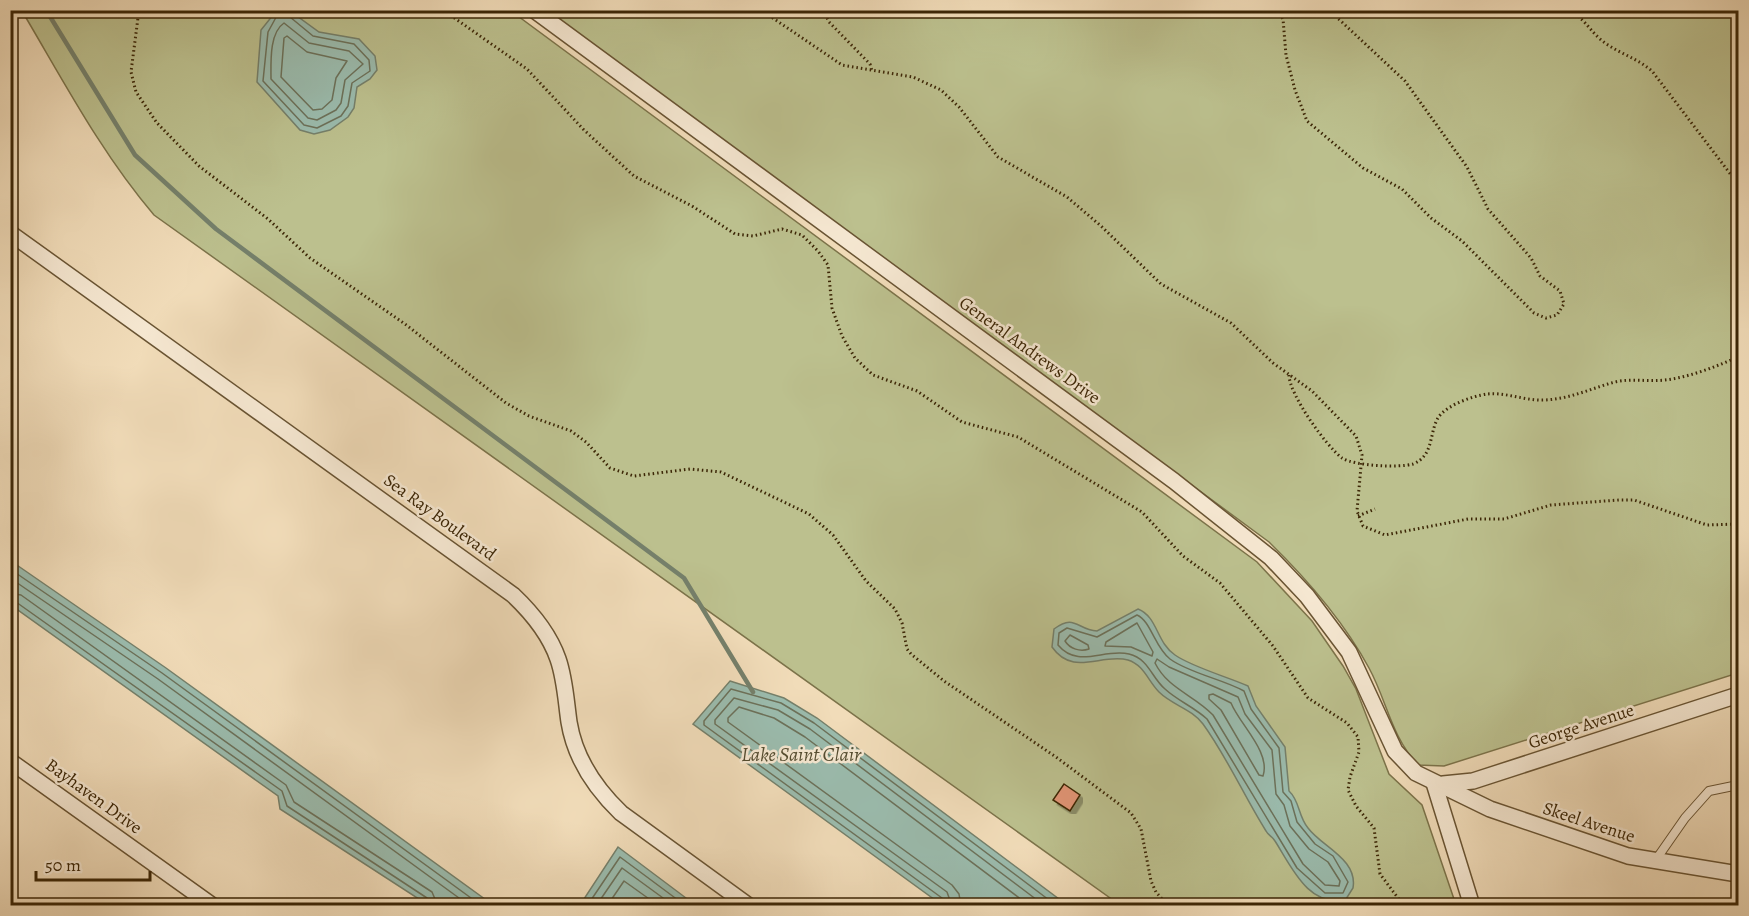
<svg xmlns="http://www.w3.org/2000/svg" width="1749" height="916" font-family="Alegreya,serif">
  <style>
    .green { fill: #bcc08e; stroke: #7c734a; stroke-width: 1.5 }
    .water { fill: #9bbcae; stroke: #75806b; stroke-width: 1.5 }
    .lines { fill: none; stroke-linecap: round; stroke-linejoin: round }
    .shore { stroke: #6c715a; stroke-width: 1.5 }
    .stream { stroke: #75806b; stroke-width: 4.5 }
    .building { fill: #e29576; stroke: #3c2606; stroke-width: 1.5; filter: url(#shadow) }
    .service-casing { stroke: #695433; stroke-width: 10 }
    .minor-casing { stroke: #695433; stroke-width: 18 }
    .path { stroke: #3c2606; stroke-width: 3; stroke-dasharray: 1.5 3; stroke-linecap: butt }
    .service { stroke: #f6e8d2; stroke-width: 8 }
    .minor { stroke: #f6e8d2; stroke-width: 15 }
    .labels { text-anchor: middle; stroke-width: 5; stroke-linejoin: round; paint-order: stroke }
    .street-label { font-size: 18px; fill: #3c2606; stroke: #f6e8d2 }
    .water-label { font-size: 20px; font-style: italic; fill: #544c30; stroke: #f6e8d2 }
  </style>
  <defs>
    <filter id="shadow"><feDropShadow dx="4.5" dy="4.5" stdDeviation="0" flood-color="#0004"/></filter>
  </defs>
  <rect width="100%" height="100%" fill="#f1dcb9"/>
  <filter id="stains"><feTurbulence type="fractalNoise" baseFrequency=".00333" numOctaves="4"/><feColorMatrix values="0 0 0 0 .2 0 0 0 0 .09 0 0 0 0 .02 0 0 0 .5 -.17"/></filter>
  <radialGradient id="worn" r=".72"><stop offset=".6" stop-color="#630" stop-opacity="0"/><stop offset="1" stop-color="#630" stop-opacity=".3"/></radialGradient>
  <!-- green -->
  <g class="green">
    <path d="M22 11H511L1257 562 1312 621 1343 666 1356 689 1389 774 1422 805 1456 905H1120L154 215C101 153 63 80 22 11Z"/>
    <path d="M548 11H1738V673L1444 766 1418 765C1391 736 1387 701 1369 668 1343 620 1308 580 1269 542Z"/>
  </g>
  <!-- water -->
  <g class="water">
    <polygon points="277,10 290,11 319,32 359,39 375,56 377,70 370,79 357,87 354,108 348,117 330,130 314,134 300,130 257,82 261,30"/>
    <polygon points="11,561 166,668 493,905 428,905 280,809 278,796 11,605"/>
    <path d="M1138 609C1158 617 1156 642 1175 655 1192 667 1228 677 1248 686L1256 706 1285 747 1289 791C1300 801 1298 816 1308 828 1322 847 1358 859 1353 888L1346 899C1309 909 1291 866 1275 841 1272 836 1268 835 1266 831 1244 796 1227 757 1203 724 1192 709 1172 705 1159 692 1148 681 1144 665 1128 660 1101 653 1073 677 1052 647L1054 629C1075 613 1077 630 1097 631Z"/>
    <polygon points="730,681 784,698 817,718 1067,905 942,905 693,724"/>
    <polygon points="618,847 694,904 692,905 580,905"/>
  </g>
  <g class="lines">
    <!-- shore -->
    <g class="shore">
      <polyline points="280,10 268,32 263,81 304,125 317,128 341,116 348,106 352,83 370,71 369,60 354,44 313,36 290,17 288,10"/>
      <path d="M284 23 309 43 349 51 363 64 345 80 341 103 336 110 317 120 308 118 271 79C271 63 269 33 284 23Z"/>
      <polygon points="287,36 307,52 347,61 336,78 332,100 322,109 313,110 281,77 284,38"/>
      <polyline points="10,569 162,673 482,906"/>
      <polyline points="10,578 158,679 470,906"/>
      <polyline points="10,593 21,595 286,785 294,802 432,892 438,906"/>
      <polyline points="10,600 16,602 282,791 287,806 427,898 430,906"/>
      <path d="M1137 615C1151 621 1155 648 1170 659 1189 673 1222 679 1244 691L1251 709 1279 748 1283 792 1291 801 1297 822 1315 844 1333 856 1348 882 1343 893H1325L1297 868 1207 719C1194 707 1178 701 1165 689 1151 677 1149 659 1129 654 1104 648 1078 669 1058 645L1059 633 1067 628 1097 637Z"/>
      <polygon points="1137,623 1153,652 1152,656 1131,647 1105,646 1106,642"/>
      <path d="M1070 635 1088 645 1089 649C1080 652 1070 649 1065 641Z"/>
      <path d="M1157 659 1169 667 1238 697 1245 714 1272 750 1276 794 1284 805 1290 826 1309 849 1328 862 1340 881 1339 886 1325 885 1303 864 1213 715C1194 695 1168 689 1155 663Z"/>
      <path d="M1213 694 1231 703C1240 725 1271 752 1263 776L1259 775 1221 710 1209 699V695Z"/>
      <polyline points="587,906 620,857 686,906"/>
      <polyline points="596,906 622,868 674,906"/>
      <polyline points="607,906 624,881 659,906"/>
      <polyline points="944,906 942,898 704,725 704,721 731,689 781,703 814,723 1057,906"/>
      <polyline points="952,906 947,892 715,724 715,720 734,698 778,710 810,729 1045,906"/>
      <polyline points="961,906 959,894 952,885 728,722 728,718 739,707 774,718 805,737 1030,906"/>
    </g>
    <!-- stream -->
    <polyline class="stream" points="46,10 135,155 216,229 684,578 753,692"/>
  </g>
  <!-- building -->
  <polygon class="building" points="1064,784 1080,795 1070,811 1053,800"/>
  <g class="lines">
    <defs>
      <g id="service">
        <polyline points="1655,861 1685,818 1709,791 1738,785"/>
        <polyline points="727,906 735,895"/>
      </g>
      <g id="minor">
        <polyline points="534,10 1174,481 1271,558 1307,596 1349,652 1395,751 1416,773 1490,809 1628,856 1738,874"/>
        <path d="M10 233 513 595C532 613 549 633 558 659 565 679 566 701 569 722 575 759 595 788 621 813L749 906"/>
        <polyline points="10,761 213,906"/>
        <polyline points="1434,783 1472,906"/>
        <polyline points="1443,784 1473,781 1738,695"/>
      </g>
    </defs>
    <!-- service casing -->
    <use href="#service" class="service-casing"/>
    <!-- minor casing -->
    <use href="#minor" class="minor-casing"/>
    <!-- path -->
    <g class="path">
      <polyline points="139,10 131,72 136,92 157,123 199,166 268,219 310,258 405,324 506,403 529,416 571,431 586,442 610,468 634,476 690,469 721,472 809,514 833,535 866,581 895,609 902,623 907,649 911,654 944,681 1056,757 1131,813 1141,829 1151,881 1156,892 1168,906"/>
      <polyline points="443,10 527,69 584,130 634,176 692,206 735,234 753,236 782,229 802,235 818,251 828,265 832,308 842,336 855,358 873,375 917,391 962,422 1018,437 1142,512 1183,556 1220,583 1273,646 1308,698 1347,723 1358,737 1359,752 1350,777 1348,790 1356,806 1374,828 1380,874 1404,906"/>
      <polyline points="761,10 842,65 913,77 941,90 959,107 998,157 1067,197 1101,226 1161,284 1231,323 1273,363 1312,391 1356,436 1362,455 1357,511 1363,526 1385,535 1468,519 1504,519 1551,505 1619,500 1634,500 1707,525 1738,524"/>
      <polyline points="823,10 829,22 870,64 872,71"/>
      <polyline points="1277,10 1283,19 1286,55 1295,90 1307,121 1363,168 1402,189 1431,218 1462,241 1534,313 1546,318 1557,315 1564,304 1560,291 1540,276 1531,258 1488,209 1467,167 1405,81 1329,10"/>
      <path d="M1566 10C1582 15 1587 27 1599 38 1614 52 1636 57 1652 71L1738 184"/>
      <path d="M1289 375C1289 394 1326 446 1342 458 1355 466 1399 468 1413 464 1434 456 1429 433 1438 418 1446 405 1473 396 1487 394 1506 392 1525 401 1545 400 1570 399 1592 388 1615 382 1632 378 1648 382 1665 380 1690 377 1715 367 1738 357"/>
      <polyline points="1358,516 1375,509"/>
    </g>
    <!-- service -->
    <use href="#service" class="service"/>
    <!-- minor -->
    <use href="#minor" class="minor"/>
  </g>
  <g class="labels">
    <!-- street labels -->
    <g class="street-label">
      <text transform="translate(1030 350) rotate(36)" y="6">General Andrews Drive</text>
      <text transform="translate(440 517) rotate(36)" y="6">Sea Ray Boulevard</text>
      <text transform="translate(1581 726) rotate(-18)" y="6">George Avenue</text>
      <text transform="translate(94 796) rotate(36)" y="6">Bayhaven Drive</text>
      <text transform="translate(1589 822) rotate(18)" y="6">Skeel Avenue</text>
    </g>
    <!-- water labels -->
    <g class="water-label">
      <text x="801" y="761">Lake Saint Clair</text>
    </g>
  </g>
  <!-- margin -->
  <rect width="1749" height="916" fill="none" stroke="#f1dcb9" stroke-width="36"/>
  <rect x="12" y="12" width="1725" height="892" fill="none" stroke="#3c2606" stroke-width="3"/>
  <rect x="18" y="18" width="1713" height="880" fill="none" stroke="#3c2606" stroke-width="1.5"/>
  <!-- scale -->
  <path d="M36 871v9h114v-9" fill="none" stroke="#3c2606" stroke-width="3"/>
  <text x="45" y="871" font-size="18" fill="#3c2606" stroke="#f6e8d2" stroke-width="4.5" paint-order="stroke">50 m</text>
  <rect width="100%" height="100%" filter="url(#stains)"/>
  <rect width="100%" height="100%" fill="url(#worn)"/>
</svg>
